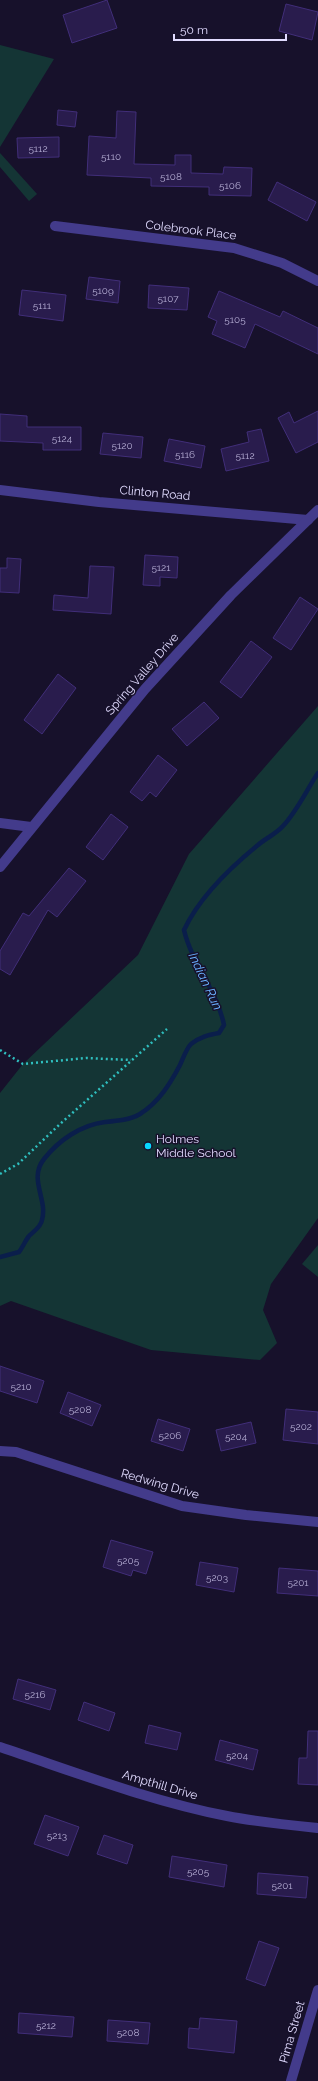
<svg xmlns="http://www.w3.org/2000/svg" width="318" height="2081" font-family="Raleway,sans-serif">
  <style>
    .green { fill: #143535 }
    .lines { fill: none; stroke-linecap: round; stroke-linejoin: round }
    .stream { stroke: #0a1e4b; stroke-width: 4.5 }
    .building { fill: #291c4d; stroke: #412e79 }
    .path { stroke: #2fbfbf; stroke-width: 2.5; stroke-dasharray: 2 3; stroke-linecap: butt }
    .minor { stroke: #433b8b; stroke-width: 10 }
    .poi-dot { fill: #07d8ff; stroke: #17112b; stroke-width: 1.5 }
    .labels { text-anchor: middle; stroke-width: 3; stroke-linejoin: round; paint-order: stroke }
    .number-label { font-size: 10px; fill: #b3abd2 }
    .street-label { font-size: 12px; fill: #e1dbff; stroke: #17112b }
    .poi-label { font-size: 12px; fill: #e1dbff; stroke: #17112b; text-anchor: start }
    .water-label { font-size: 13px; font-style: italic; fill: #69b1ff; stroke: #17112b }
  </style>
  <rect width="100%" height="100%" fill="#17112b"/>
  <!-- green -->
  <g class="green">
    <polygon points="0,45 54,59 0,147"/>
    <polygon points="0,153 37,194 29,201 0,167"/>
    <polygon points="318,706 318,1218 271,1284 263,1310 277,1343 260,1360 151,1350 11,1301 0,1306 0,1093 23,1064 138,955 189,854"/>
    <polygon points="318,1245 318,1277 302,1264"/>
  </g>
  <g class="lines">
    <!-- stream -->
    <path class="stream" d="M0 1257 19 1252C23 1247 25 1241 29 1236 34 1231 41 1227 42 1220 48 1199 28 1179 44 1159 59 1140 81 1125 105 1122 117 1121 130 1120 140 1114 159 1102 170 1084 180 1065 183 1059 186 1049 191 1044 200 1037 208 1035 219 1033L224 1025C217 990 192 964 184 930 199 898 231 867 258 845 266 838 276 834 283 826 297 811 306 791 318 773"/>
  </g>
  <!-- building -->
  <g class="building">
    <polygon points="107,0 117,28 72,43 63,15"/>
    <polygon points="286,4 318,12 312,40 279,31"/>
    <polygon points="58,110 77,112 75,127 57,125"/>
    <polygon points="117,111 136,112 134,164 175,165 175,155 191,155 191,173 223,174 224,167 252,168 251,196 209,195 209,187 151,186 151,178 87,175 89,136 116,138"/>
    <polygon points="59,137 59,157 18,158 17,138"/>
    <polygon points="277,182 316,202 307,221 268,200"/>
    <polygon points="89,277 120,281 118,303 86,299"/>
    <polygon points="149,285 189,288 187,310 148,308"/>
    <polygon points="22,290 66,295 63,321 19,315"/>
    <polygon points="219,291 280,317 283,311 318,328 318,354 255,324 245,348 212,334 217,321 208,317"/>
    <polygon points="318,411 318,442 296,453 278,418 289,412 294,423"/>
    <polygon points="0,414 27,416 27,427 81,427 81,450 43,450 43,443 0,441"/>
    <polygon points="261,429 269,461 226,471 221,449 249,442 247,432"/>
    <polygon points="103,433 143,437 141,458 100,454"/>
    <polygon points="169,439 205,446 201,468 164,461"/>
    <polygon points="145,555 178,557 177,578 160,577 160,586 143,585"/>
    <polygon points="7,558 21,559 19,593 0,592 0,568 7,568"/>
    <polygon points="90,566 114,567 111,614 53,610 54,595 88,598"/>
    <polygon points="300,597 318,609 291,650 273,638"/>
    <polygon points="251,641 272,657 241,698 220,682"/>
    <polygon points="58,674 76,688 42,734 24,720"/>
    <polygon points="204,702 219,718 187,746 172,729"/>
    <polygon points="158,755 177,770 156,797 150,792 142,801 130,792"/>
    <polygon points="111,814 128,827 103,860 86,847"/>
    <polygon points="69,868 86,881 57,917 48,910 10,975 0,969 0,951 23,913 29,916"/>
    <polygon points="0,1366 44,1381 37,1403 0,1391"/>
    <polygon points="68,1392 101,1405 92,1426 60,1413"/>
    <polygon points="286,1409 318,1412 318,1444 283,1440"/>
    <polygon points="158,1419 190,1429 183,1451 151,1441"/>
    <polygon points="251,1422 256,1443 221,1451 216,1430"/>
    <polygon points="111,1540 153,1552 146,1574 133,1570 131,1576 103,1567"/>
    <polygon points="200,1562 238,1568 234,1592 196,1585"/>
    <polygon points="279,1568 318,1571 318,1596 277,1593"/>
    <polygon points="18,1679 56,1690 50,1710 13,1699"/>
    <polygon points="84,1702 115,1713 109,1731 78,1720"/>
    <polygon points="149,1725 181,1733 177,1750 145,1743"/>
    <polygon points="308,1731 318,1731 318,1785 298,1784 299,1758 307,1758"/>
    <polygon points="220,1740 258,1750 253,1770 215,1760"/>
    <polygon points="45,1815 79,1827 68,1856 34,1844"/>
    <polygon points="104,1835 133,1845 127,1864 97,1854"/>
    <polygon points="172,1856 227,1865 224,1887 169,1877"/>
    <polygon points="258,1873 308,1877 306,1898 257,1894"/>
    <polygon points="259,1941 279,1948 265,1986 246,1979"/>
    <polygon points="19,2013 74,2017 72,2037 18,2033"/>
    <polygon points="200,2018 237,2021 234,2053 188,2048 189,2028 199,2029"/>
    <polygon points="108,2020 150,2023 148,2044 107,2041"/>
  </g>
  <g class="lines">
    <!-- path -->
    <g class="path">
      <polyline points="0,1050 23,1064 86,1058 131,1060"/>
      <polyline points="0,1174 18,1164 60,1124 167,1029"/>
    </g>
    <!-- minor -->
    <g class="minor">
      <polyline points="55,226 234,248 282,263 318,281"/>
      <polyline points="0,490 99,502 308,520"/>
      <polyline points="0,823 31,827"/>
      <polyline points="0,867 145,689 231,595 318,510"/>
      <polyline points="0,1451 16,1452 182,1506 246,1515 318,1522"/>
      <path d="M0 1747C75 1772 150 1801 227 1816 257 1822 288 1825 318 1828"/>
      <polyline points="291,2081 318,1990"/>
    </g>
  </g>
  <!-- markers -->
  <circle class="poi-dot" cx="148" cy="1146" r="4"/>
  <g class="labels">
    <!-- number labels -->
    <g class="number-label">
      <text x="38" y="152">5112</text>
      <text x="111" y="160">5110</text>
      <text x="171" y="180">5108</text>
      <text x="230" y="189">5106</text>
      <text x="103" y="294">5109</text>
      <text x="168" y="302">5107</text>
      <text x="42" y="309">5111</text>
      <text x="235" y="323">5105</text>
      <text x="62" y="442">5124</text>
      <text x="122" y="449">5120</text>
      <text x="185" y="458">5116</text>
      <text x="245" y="459">5112</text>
      <text x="161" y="571">5121</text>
      <text x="21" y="1390">5210</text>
      <text x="80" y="1413">5208</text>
      <text x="301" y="1430">5202</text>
      <text x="170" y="1439">5206</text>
      <text x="236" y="1440">5204</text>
      <text x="128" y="1564">5205</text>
      <text x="217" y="1581">5203</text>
      <text x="298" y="1586">5201</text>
      <text x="35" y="1698">5216</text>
      <text x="237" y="1759">5204</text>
      <text x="57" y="1839">5213</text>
      <text x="198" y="1875">5205</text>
      <text x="282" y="1889">5201</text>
      <text x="46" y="2029">5212</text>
      <text x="128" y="2036">5208</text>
    </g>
    <!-- street labels -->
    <g class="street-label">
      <text transform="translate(191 230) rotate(7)" y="4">Colebrook Place</text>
      <text transform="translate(155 493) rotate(5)" y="4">Clinton Road</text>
      <text transform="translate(142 674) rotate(-49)" y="4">Spring Valley Drive</text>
      <text transform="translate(160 1484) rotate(16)" y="4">Redwing Drive</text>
      <text transform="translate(160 1785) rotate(16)" y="4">Ampthill Drive</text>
      <text transform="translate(292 2032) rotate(-74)" y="4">Pima Street</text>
    </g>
    <!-- poi labels -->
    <g class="poi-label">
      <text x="156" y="1143">Holmes<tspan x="156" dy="14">Middle School</tspan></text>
    </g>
    <!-- water labels -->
    <g class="water-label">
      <text transform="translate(206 981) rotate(65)" y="5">Indian Run</text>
    </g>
  </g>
  <!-- scale -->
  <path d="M174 34v6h112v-6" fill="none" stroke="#e1dbff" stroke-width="2"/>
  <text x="180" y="34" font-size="12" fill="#e1dbff" stroke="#17112b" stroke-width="3" paint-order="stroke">50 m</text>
</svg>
